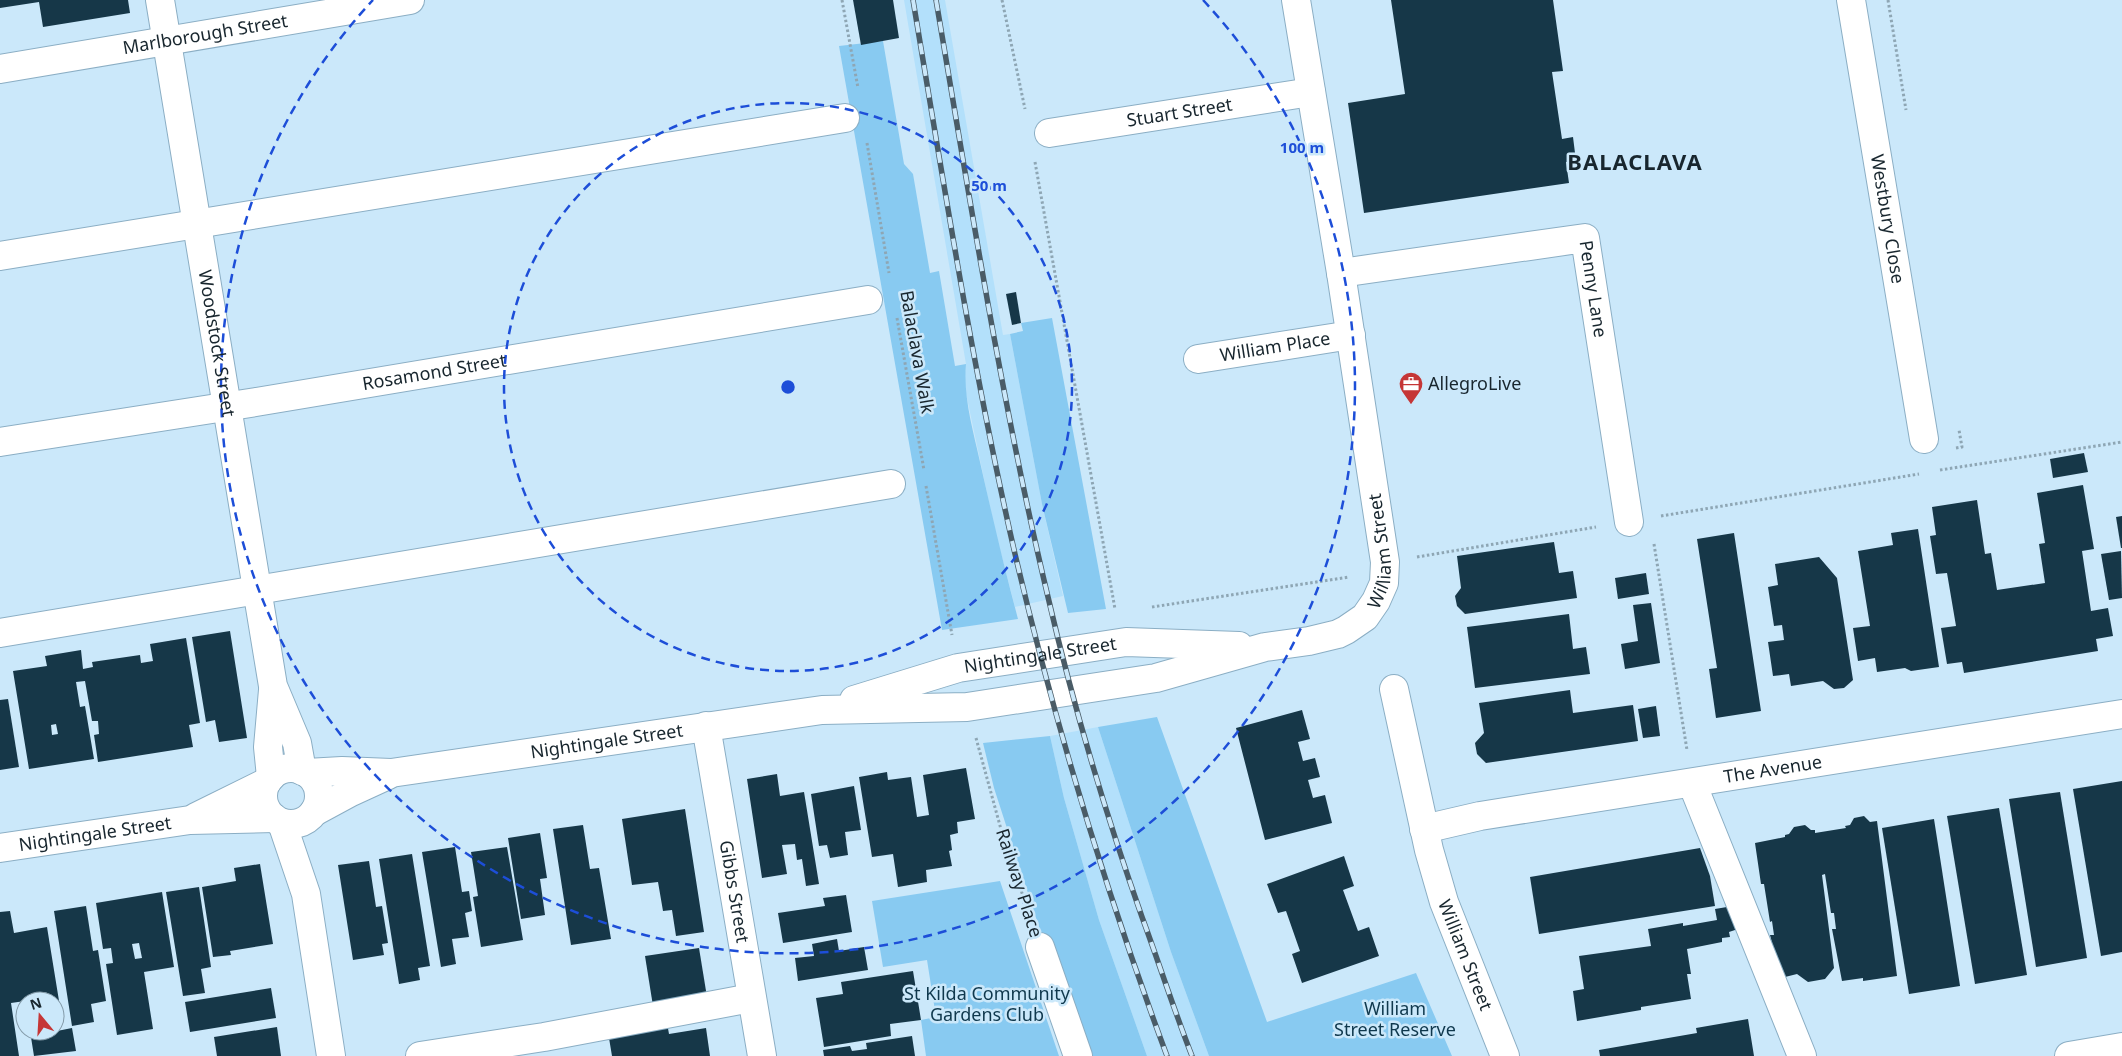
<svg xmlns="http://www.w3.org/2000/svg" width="2122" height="1056" font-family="'Noto Sans',sans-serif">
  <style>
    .built { fill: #b3e0fb }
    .green { fill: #88caf1 }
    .building { fill: #163748; fill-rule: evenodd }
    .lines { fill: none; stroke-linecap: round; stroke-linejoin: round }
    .minor-casing { stroke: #8baec4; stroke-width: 30 }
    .path { stroke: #8ea6b4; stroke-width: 3; stroke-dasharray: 2.5 2.5; stroke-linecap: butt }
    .minor { stroke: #fff; stroke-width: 28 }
    .rail-casing { stroke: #4a5c67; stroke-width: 5.5 }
    .rail { stroke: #cbe8fa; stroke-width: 4; stroke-dasharray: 11; stroke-linecap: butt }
    .ring { fill: none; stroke: #1d4ed8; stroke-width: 2.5; stroke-dasharray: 9 6 }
    .labels { text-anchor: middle; stroke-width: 5; stroke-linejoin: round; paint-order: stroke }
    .street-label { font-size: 18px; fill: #18262e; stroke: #cbe8fa }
    .poi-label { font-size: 18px; fill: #18262e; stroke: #cbe8fa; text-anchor: start }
    .park-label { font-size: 18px; fill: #0f384d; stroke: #cbe8fa }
    .district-label { font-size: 22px; font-weight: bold; letter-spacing: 1px; fill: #18262e; stroke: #cbe8fa }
    .centre { fill: #1d4ed8; stroke: #cbe8fa; stroke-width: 2.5 }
    .ring-label { font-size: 15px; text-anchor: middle; font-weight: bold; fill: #1d4ed8; stroke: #cbe8fa; stroke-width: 5; stroke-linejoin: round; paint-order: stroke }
  </style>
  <rect width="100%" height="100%" fill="#cbe8fa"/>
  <!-- built -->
  <g class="built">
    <polygon points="904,0 945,0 1003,335 1010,334 1042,504 1063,596 1015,607 995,531 964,384 966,364"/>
    <polygon points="1098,727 1171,952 1209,1056 1147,1056 1099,920 1064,798 1050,736"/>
  </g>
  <!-- green -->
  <g class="green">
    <path d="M883 41 904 164 913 174 930 273 939 271 955 366 966 364C963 397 973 430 980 462 992 515 1004 567 1018 619L942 630 839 46Z"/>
    <polygon points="1052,318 1106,609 1068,613 1042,504 1010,334 1023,331 1021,323"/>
    <polygon points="1157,717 1267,1022 1416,973 1452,1056 1209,1056 1171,952 1098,727"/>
    <polygon points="1050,736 1064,798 1099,920 1147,1056 1085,1056 1069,1020 994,788 983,743"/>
    <polygon points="1000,881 1059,1056 926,1056 921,1020 936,1017 927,960 883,967 872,901"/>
  </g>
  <!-- building -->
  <g class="building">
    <polygon points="0,0 128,0 130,13 43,27 39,2 0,8"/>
    <polygon points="853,0 893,0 899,38 861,45"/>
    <polygon points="1391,0 1553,0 1563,71 1552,72 1562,139 1573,137 1576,161 1566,162 1569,183 1364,213 1348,103 1405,94"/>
    <polygon points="1016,292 1021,323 1012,325 1006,294"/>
    <polygon points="2084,453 2088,472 2053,478 2050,459"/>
    <polygon points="2083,485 2094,549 2082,551 2091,611 2108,608 2113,636 2096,639 2098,651 1964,673 1962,662 1947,664 1941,628 1956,626 1947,573 1936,574 1930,536 1936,535 1932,507 1977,500 1985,554 1991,553 1997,590 2045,583 2039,544 2045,543 2037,493"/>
    <polygon points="2122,516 2122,548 2121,548 2116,517"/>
    <polygon points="1918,529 1939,667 1911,671 1905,668 1877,672 1875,658 1858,661 1853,628 1870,626 1858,551 1893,545 1891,533"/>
    <polygon points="1734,533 1761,711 1716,718 1709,669 1717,668 1697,539"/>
    <polygon points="1554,542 1559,573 1573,571 1577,598 1465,614 1457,606 1455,596 1461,588 1457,556"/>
    <polygon points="2121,551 2122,598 2109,600 2101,554"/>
    <polygon points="1819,557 1837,578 1853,680 1844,688 1834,689 1823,681 1791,686 1789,674 1773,676 1768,642 1784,640 1782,625 1774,626 1768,587 1778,585 1775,564"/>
    <polygon points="1646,573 1649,594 1618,599 1615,578"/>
    <polygon points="1651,603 1660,663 1625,669 1621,644 1638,641 1633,605"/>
    <polygon points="1569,614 1573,649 1586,647 1590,674 1475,688 1467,627"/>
    <polygon points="230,631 247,738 219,742 215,720 206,722 192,637"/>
    <path d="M186 638 200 723 189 725 193 747 98 762 94 735 99 734 98 721H92L85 681 76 682 80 707 85 706 94 759 29 769 13 671 47 666 45 656 81 650 83 669 93 667 92 662 140 655 141 663 153 661 150 644ZM56 724 58 734 52 735 51 725Z"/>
    <polygon points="1570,690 1573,713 1633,705 1638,741 1486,763 1477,754 1475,743 1484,733 1479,703"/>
    <polygon points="8,699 19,767 0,770 0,700"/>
    <polygon points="1656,706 1660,736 1643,738 1638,709"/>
    <polygon points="1302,710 1310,739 1298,742 1303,761 1315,758 1320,777 1308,780 1313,798 1325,795 1332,823 1265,840 1236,728"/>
    <polygon points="966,768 975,819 957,822 958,833 950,835 952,850 949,851 952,866 926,870 927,882 898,887 893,854 872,857 859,777 887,772 888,780 911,777 917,817 929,815 923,775"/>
    <polygon points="777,774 780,796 804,792 819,884 806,886 802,859 797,860 795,844 782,845 787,874 762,878 747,779"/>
    <polygon points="2122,781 2122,952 2101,956 2073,789"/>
    <polygon points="854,786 861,830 845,832 848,855 830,858 827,845 819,846 811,794"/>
    <polygon points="2060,792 2087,958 2036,967 2009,799"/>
    <polygon points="1999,808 2027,975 1975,984 1947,816"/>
    <polygon points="685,809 704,932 676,936 672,910 663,911 658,882 632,885 622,819"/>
    <polygon points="1864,816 1870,822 1877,821 1897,976 1863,981 1863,978 1842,981 1832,929 1836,929 1834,913 1831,913 1825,874 1822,875 1834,968 1825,979 1808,982 1797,974 1781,978 1768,944 1772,943 1770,935 1774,935 1772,921 1770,922 1764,884 1761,884 1755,843 1785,837 1785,835 1789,834 1794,827 1805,825 1811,830 1815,830 1815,833 1846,828 1845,826 1850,825 1854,818"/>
    <polygon points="1934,819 1960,986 1909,994 1882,828"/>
    <polygon points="583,825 590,869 599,868 611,939 571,945 553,829"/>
    <polygon points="540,833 547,878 540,879 545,915 521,919 508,838"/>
    <polygon points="455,847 462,892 469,891 472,911 465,913 469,937 452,939 456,964 441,967 422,852"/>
    <polygon points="507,847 523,940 481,947 473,897 478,896 471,852"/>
    <polygon points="1700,848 1710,876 1715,906 1539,934 1530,877"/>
    <polygon points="412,854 430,966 418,968 420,980 399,984 379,859"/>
    <polygon points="1344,856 1354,886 1343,890 1358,931 1369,927 1379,956 1302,983 1292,954 1300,951 1286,911 1278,913 1267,884"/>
    <polygon points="369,861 376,907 382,906 388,943 382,944 384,955 353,960 338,865"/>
    <polygon points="260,864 273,944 230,951 231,955 213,957 202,887 236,881 234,868"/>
    <polygon points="199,887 211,967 201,969 205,993 183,996 166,892"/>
    <path d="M162 892 174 967 144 972 153 1029 117 1035 106 964 113 963 111 948 103 949 96 903ZM139 943 142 958 135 959 132 944Z"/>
    <polygon points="846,895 852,932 783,943 778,913 825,906 823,898"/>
    <polygon points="86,906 93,951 98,950 106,1001 91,1004 94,1022 72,1026 54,911"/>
    <polygon points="1733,906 1741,928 1729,932 1730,937 1722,938 1722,942 1687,949 1691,974 1687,974 1691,999 1641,1007 1641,1010 1577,1021 1573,991 1584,989 1579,956 1651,946 1648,929 1683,923 1683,926 1717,920 1715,909"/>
    <polygon points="10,911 14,933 47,927 60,1007 55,1008 55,1001 25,1001 11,1003 19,1056 0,1056 0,912"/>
    <polygon points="837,939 839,951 864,947 868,970 798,981 795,958 814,956 812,944"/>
    <polygon points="699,948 707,997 653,1006 645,956"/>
    <polygon points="913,971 921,1020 890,1024 891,1036 824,1047 816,998 843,994 841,982"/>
    <polygon points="271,988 276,1018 190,1032 185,1002"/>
    <polygon points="1748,1019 1754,1056 1600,1056 1599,1050 1697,1033 1696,1028"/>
    <polygon points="667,1023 669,1034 706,1028 710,1056 612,1056 608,1032"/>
    <polygon points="55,1026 57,1031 72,1028 76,1051 34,1056 30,1031 55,1031"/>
    <polygon points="277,1027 281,1056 217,1056 214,1037"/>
    <polygon points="912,1036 915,1056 824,1056 823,1050 850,1046 852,1051 867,1049 866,1043"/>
  </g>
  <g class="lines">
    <defs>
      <g id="minor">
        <path id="s1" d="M160 0 273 686 297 743 302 771"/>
        <path id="s2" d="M1851 0 1924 439"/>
        <path id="s3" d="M0 69 410 0"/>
        <path id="s4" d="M1049 133 1311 92"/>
        <polyline points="0,256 845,118"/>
        <path id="s5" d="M1341 273 1585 238 1629 522"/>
        <path id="s6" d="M1198 359 1351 335"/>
        <path id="s7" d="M0 442 256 402 868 300"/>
        <polyline points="0,633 891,484"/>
        <path id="s8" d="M1394 689 1429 850 1444 902 1505 1056"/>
        <path id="s9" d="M854 700 958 668 1126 642 1239 646"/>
        <path id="s10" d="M706 726 762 1056"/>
        <circle cx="291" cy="796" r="28"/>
        <path id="s11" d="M307 773 342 771 391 773 822 710 967 707 1156 678 1265 647 1309 641 1338 634 1346 630 1365 617 1376 601 1384 583 1385 562 1341 273 1296 0"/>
        <polyline points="271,777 268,747 273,690"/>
        <polyline points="1692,783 1802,1056"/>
        <polyline points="314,812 351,792 388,775"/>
        <polyline points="196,817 267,782"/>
        <polyline points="282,823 306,894 331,1056"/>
        <path id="s12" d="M1424 829 1480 816 2122 714"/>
        <path id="s13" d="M0 848 190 820 274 818"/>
        <polyline points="1040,947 1078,1056"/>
        <polyline points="420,1056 544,1037 751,998"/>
        <polyline points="2069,1056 2122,1047"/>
      </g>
    </defs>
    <!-- minor casing -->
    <use href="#minor" class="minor-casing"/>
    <!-- path -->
    <g class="path">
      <polyline points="842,0 858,88"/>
      <polyline points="1002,0 1025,109"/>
      <polyline points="1888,0 1906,110"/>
      <polyline points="867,143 889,273"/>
      <polyline points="1035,162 1115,609"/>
      <polyline points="897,318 924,470"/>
      <polyline points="1956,448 1962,447 1959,430"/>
      <polyline points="1940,470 2122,442"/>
      <polyline points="926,486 952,635"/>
      <polyline points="1661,516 1919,474"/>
      <polyline points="1654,544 1687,750"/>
      <polyline points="1417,557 1596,527"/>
      <polyline points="1152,607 1349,577"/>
      <polyline points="976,738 1002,833 1030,917"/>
    </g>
    <!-- minor -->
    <use href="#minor" class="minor"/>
    <defs>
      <g id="rail">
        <path d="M913 0C944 185 973 371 1015 554 1055 724 1106 892 1167 1056"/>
        <path d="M936 0C970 199 1001 400 1048 597 1073 705 1105 812 1142 917 1159 963 1174 1010 1192 1056"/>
      </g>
    </defs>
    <!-- rail casing -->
    <use href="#rail" class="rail-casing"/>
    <!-- rail -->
    <use href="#rail" class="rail"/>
  </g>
  <!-- distance rings -->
  <g class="ring">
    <circle cx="788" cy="387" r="284"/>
    <path d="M1203 0A567 567 0 1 1 373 0"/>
  </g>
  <!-- icons -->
  <defs>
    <symbol id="office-pin" viewBox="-11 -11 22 30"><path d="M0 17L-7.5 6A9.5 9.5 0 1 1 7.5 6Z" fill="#c53636" stroke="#cbe8fa"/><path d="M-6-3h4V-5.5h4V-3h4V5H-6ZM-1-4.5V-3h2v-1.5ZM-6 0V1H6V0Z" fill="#fff"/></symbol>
  </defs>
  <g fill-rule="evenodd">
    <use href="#office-pin" x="1397" y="370" width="28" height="38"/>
  </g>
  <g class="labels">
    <!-- street labels -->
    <g class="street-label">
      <text dy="6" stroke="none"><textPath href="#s3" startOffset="208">Marlborough Street</textPath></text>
      <text dy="6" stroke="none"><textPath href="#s4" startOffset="132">Stuart Street</textPath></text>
      <text dy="6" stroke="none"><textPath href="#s2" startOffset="222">Westbury Close</textPath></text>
      <text dy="6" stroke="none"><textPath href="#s5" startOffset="298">Penny Lane</textPath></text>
      <text dy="6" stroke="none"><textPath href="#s1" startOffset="348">Woodstock Street</textPath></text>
      <text dy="6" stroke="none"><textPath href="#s6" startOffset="78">William Place</textPath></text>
      <text transform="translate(917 352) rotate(80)" y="6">Balaclava Walk</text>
      <text dy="6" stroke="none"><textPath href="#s7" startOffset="440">Rosamond Street</textPath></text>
      <text dy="6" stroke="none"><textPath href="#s11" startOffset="1146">William Street</textPath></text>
      <text dy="6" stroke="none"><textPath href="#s9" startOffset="192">Nightingale Street</textPath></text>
      <text dy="6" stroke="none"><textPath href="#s11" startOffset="302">Nightingale Street</textPath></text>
      <text dy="6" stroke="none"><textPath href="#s12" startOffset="354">The Avenue</textPath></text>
      <text dy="6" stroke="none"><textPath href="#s13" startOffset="96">Nightingale Street</textPath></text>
      <text transform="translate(1019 883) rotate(72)" y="6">Railway Place</text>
      <text dy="6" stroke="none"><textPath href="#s10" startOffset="168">Gibbs Street</textPath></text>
      <text dy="6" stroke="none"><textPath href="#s8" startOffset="276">William Street</textPath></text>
    </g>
    <!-- poi labels -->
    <g class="poi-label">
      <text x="1428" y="390">AllegroLive</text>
    </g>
    <!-- park labels -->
    <g class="park-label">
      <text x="987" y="1000">St Kilda Community<tspan x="987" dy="21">Gardens Club</tspan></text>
      <text x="1395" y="1015">William<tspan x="1395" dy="21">Street Reserve</tspan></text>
    </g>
    <!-- district labels -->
    <g class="district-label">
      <text x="1635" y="170">BALACLAVA</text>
    </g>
  </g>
  <circle cx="788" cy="387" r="8" class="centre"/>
  <g class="ring-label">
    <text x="1302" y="153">100 m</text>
    <text x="989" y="191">50 m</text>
  </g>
  <!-- north arrow -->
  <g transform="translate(40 1016) rotate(342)"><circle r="24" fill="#cbe8fa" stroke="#839aa8"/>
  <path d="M0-4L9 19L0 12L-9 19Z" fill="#c53636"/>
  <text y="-8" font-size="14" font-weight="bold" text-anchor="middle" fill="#18262e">N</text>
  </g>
</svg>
